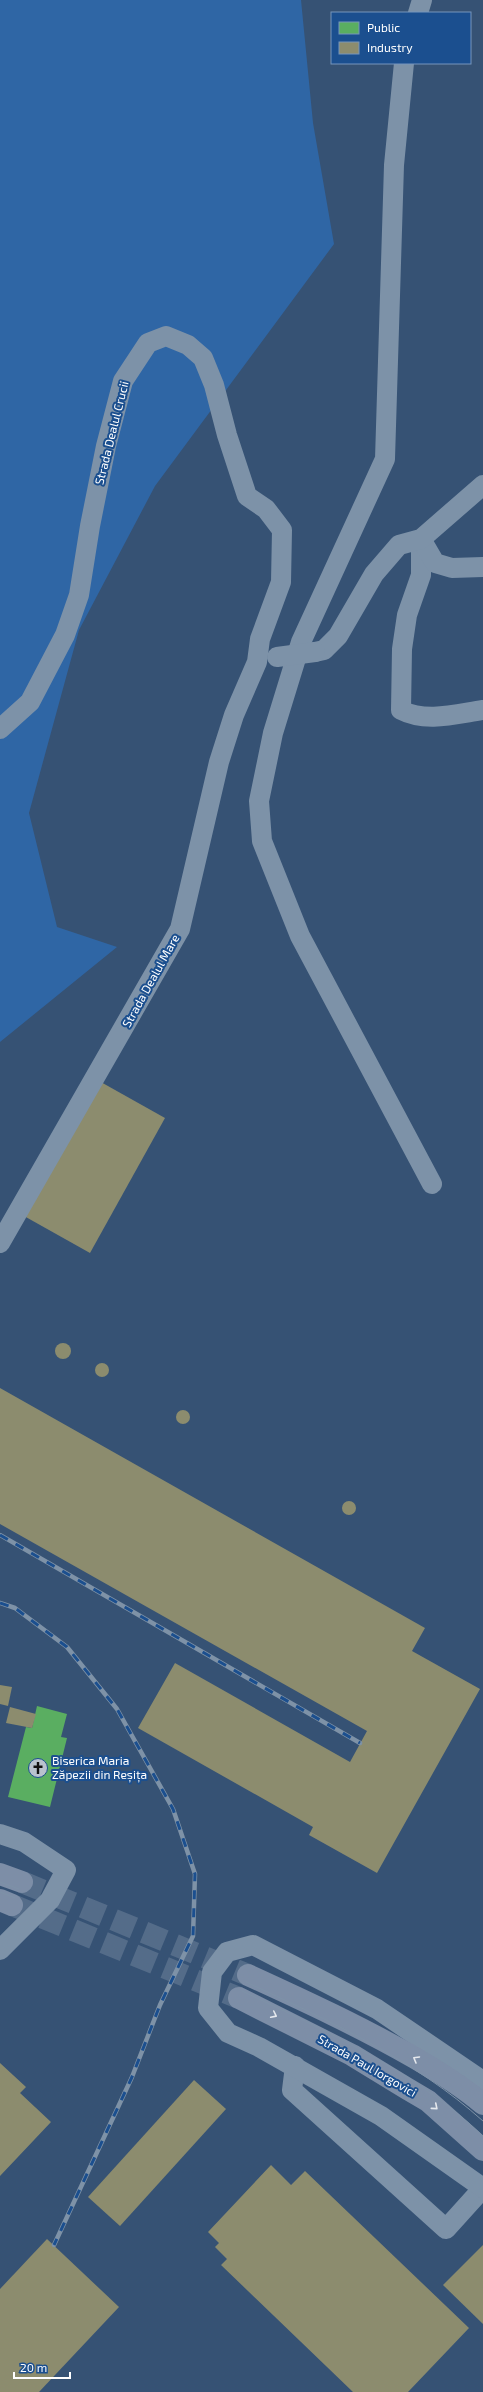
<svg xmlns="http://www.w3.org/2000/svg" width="483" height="2392" font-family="'Exo 2',sans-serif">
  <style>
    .green { fill: #2f66a5 }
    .public { fill: #5aae61 }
    .industry { fill: #8c8c6e }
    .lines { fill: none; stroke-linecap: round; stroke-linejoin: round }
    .major-tunnel { stroke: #546c89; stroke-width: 22; stroke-dasharray: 22 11; stroke-linecap: butt }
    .minor { stroke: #7d92a8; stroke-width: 20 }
    .major { stroke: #7d8ea7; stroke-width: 22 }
    .tram { stroke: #7e92a7; stroke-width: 1 }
    .rail-casing { stroke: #7e92a7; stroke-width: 4.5 }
    .rail { stroke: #1b4f8f; stroke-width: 3; stroke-dasharray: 9; stroke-linecap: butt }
    .minor-bridge { stroke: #7d92a8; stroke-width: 20 }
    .oneway { stroke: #e5e8ed }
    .labels { text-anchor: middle; stroke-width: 4; stroke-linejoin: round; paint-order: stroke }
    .street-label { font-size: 12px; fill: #fff; stroke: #1b4f8f }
    .poi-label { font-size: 12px; fill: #fff; stroke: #1b4f8f; text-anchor: start }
  </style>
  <rect width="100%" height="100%" fill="#365274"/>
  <!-- green -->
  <polygon class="green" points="0,0 301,0 313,123 334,244 155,486 79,630 29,813 57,927 117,947 0,1042"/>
  <!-- public -->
  <polygon class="public" points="37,1706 67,1714 61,1737 67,1738 50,1807 8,1797 26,1727 32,1728"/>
  <!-- industry -->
  <g class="industry">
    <polygon points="99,1081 165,1118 90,1253 24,1216"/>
    <circle cx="63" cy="1351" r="8"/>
    <circle cx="102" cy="1370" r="7"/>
    <polygon points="0,1388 425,1628 412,1651 480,1689 377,1873 309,1835 313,1827 138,1728 175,1663 350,1762 367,1731 0,1524"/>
    <circle cx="183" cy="1417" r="7"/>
    <circle cx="349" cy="1508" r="7"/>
    <polygon points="0,1685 12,1687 8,1706 0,1704"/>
    <polygon points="10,1707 36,1714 32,1728 6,1723"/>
    <polygon points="0,2063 26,2087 20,2093 51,2122 0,2176"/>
    <polygon points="194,2080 226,2109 120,2226 88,2197"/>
    <polygon points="271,2165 291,2185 305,2171 469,2328 408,2392 353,2392 221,2265 227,2259 215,2247 219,2243 208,2232"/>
    <polygon points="47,2239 119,2307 39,2392 0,2392 0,2289"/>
    <polygon points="483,2245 483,2324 443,2285"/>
  </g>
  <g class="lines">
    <!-- major-tunnel -->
    <g class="major-tunnel">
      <polyline points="22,1882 248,1975"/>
      <polyline points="12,1905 239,1998"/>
    </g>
    <!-- minor -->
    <g class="minor">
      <polyline points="418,13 422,0"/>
      <polyline points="404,63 394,165 385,459 301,642 273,733 259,801 262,841 300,936 432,1184"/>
      <path d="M421 539V575L407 615 402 649 401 710C426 723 456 714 483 710"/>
      <polyline points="421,539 435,563 452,568 483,567"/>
      <polyline points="315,652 324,650 338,636 374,574 399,545 421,539 483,485"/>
      <polyline points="0,729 30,702 65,635 79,595 90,526 106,446 123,381 148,343 166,336 188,345 203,358 214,385 227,435 247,496 266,509 282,530 281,582 260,639 257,662 234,715 219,762 180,929 0,1243"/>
      <polyline points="0,1834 24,1842 66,1870 50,1900 0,1950"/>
      <polyline points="295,2066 292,2090 446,2229 483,2188"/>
      <polyline points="483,2081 377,2009 253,1945 227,1952 212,1972 208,2008 228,2033 259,2047 381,2116 483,2188"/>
    </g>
    <!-- major -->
    <g class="major">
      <polyline points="0,1874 22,1882"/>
      <polyline points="0,1900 12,1905"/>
      <path d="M248 1975C305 2001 361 2027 415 2058 439 2072 462 2086 483 2104"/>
      <polyline points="239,1998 352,2055 406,2088 428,2101 483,2150"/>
    </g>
    <!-- tram -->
    <g class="tram">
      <polyline points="0,1882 19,1889"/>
      <polyline points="0,1892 15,1898"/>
      <path d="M246 1982C328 2020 415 2060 483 2121"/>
      <path d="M242 1991C326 2031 415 2071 483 2136"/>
    </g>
    <defs>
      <g id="rail">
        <polyline points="0,1535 360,1743"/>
        <polyline points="0,1603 15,1608 67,1647 117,1709 173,1809 195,1874 193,1936 160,2005 132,2077 54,2245"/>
      </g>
    </defs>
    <!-- rail casing -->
    <use href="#rail" class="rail-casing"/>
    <!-- rail -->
    <use href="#rail" class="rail"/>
    <!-- minor-bridge -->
    <polyline class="minor-bridge" points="277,657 315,652"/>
  </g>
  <!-- one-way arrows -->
  <defs><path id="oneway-chevron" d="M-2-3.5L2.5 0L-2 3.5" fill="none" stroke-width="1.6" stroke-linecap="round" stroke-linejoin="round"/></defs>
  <g class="oneway">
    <use href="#oneway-chevron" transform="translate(274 2015) rotate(26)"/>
    <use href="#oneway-chevron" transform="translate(416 2059) rotate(-150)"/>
    <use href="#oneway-chevron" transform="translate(435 2107) rotate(40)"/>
  </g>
  <!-- icons -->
  <defs>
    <symbol id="church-disc" viewBox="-11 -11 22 22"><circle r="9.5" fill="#b9c2ce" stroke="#1b4f8f"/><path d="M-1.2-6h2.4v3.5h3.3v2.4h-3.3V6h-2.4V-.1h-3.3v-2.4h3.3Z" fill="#111"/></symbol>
  </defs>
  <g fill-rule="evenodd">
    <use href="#church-disc" x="27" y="1757" width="22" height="22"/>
  </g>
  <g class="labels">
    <!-- street labels -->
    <g class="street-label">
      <text transform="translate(112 433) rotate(-76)" y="4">Strada Dealul Crucii</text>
      <text transform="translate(151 981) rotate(-61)" y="4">Strada Dealul Mare</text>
      <text transform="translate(367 2066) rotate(30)" y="4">Strada Paul Iorgovici</text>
    </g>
    <!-- poi labels -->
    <g class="poi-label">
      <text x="52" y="1765">Biserica Maria<tspan x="52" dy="14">Zăpezii din Reșița</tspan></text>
    </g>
  </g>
  <!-- legend -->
  <rect x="331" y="12" width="140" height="52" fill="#1b4f8f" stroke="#7695bc"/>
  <rect x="339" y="22" width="20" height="12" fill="#5aae61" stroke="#7695bc"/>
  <text x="367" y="32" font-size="12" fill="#ffffff">Public</text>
  <rect x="339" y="42" width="20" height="12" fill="#8c8c6e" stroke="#7695bc"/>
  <text x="367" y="52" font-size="12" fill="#ffffff">Industry</text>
  <!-- scale -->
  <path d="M14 2372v6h56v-6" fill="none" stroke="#ffffff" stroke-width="2"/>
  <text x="20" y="2372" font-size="12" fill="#ffffff" stroke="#1b4f8f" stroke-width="3" paint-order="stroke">20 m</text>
</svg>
